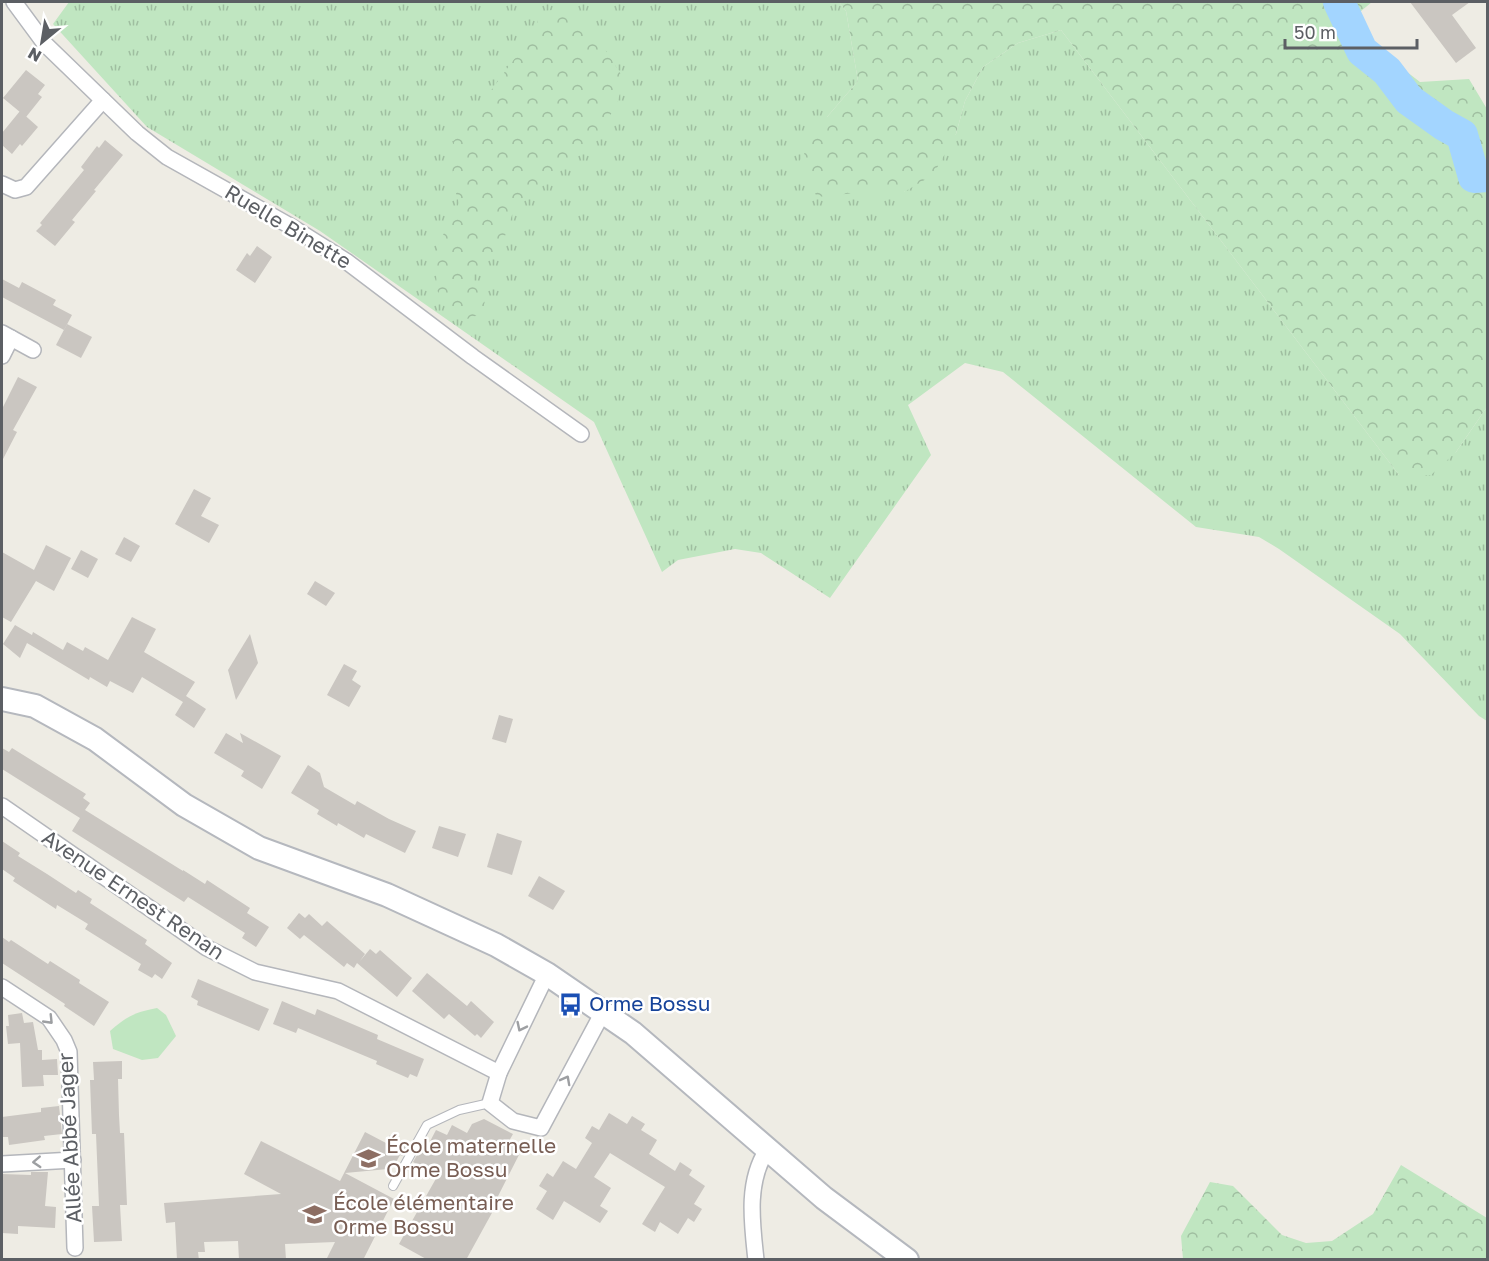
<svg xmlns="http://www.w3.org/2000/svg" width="1489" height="1261" font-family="'Golos Text',sans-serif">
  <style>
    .grass { fill: url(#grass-tufts) }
    .forest { fill: url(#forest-crowns) }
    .park { fill: #c0e6c1 }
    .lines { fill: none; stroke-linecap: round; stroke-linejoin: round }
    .river { stroke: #a3d5ff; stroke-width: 32 }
    .building { fill: #cac6c1 }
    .lane-casing { stroke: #b4b6bb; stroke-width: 10 }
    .street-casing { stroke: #b4b6bb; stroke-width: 18 }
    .secondary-casing { stroke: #b5b8be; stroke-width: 26 }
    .lane { stroke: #fff; stroke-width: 8 }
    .street { stroke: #fff; stroke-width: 15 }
    .secondary { stroke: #fff; stroke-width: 22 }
    .oneway { stroke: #9d9fa2 }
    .labels { text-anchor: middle; stroke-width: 5; stroke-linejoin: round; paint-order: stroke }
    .street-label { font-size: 21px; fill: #5c5f64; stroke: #fff }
    .transit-label { font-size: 21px; fill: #164399; stroke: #fff; text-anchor: start }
    .education-label { font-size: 21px; fill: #785e54; stroke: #fff; text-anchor: start }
  </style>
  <defs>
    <pattern id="grass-tufts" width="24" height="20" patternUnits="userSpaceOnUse" patternTransform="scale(1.5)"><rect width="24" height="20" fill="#c0e6c1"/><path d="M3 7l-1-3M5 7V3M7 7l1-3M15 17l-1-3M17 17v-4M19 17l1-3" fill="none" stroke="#9fbea0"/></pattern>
    <pattern id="forest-crowns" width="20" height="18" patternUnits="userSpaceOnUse" patternTransform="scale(1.5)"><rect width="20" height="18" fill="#c0e6c1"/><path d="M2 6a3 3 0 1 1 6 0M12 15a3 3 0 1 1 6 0" fill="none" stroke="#9fbea0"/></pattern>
  </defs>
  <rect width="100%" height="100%" fill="#eeece4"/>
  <!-- grass -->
  <polygon class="grass" points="69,2 839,2 846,11 858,81 827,117 864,192 904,192 956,134 965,101 983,67 1018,43 1061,30 1399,475 1456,452 1487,407 1487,721 1479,716 1400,634 1279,549 1259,537 1196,527 1003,372 965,363 908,405 931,455 830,598 761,553 735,549 678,560 662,572 594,422 320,231 147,127 53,24"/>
  <!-- forest -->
  <g class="forest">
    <polygon points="839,2 1372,2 1355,16 1371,44 1420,82 1469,79 1487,109 1487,407 1456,452 1431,475 1399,475 1061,30 1018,43 983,67 965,101 956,134 933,175 904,192 864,192 817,197 799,162 827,117 858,81 846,11"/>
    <polygon points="558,9 580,21 606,51 624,79 618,100 607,122 590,140 514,209 501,248 474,274 474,285 485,294 484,313 467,319 446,309 436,288 438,245 459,203 452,180 453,142 535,31 540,12"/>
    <polygon points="1401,1165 1487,1218 1487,1259 1183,1259 1181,1236 1210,1182 1233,1186 1282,1235 1306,1243 1332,1241 1373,1214"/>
  </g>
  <!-- park -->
  <path class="park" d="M157 1008 166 1015 176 1036 158 1058 142 1060 113 1049 110 1031C126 1017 135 1012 157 1008Z"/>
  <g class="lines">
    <!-- river -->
    <polyline class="river" points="1339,2 1362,51 1387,71 1409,100 1444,125 1462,135 1474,177 1488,176"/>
  </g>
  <!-- building -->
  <g class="building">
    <polygon points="1410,2 1470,2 1452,15 1476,48 1456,63"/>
    <polygon points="26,70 45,85 38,94 42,97 26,117 3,98"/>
    <polygon points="20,111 38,127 22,146 20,144 12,154 2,145 2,133"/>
    <polygon points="105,140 123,155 94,190 96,191 72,220 75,222 55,246 36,231 42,225 40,223 84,170 81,167 97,146 99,148"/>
    <polygon points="257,246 272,257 255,283 236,270 247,253 250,256"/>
    <polygon points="2,279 19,288 22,282 56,300 53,305 72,315 64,330 2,297"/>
    <polygon points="67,324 92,337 81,358 56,345"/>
    <polygon points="18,377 37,387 13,430 17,432 2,461 2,409"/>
    <polygon points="194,489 211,498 201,516 219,525 209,543 175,524"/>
    <polygon points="124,537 140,546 131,562 115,554"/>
    <polygon points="46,545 71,558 54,591 36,581 11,622 2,617 2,552 34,570"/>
    <polygon points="81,550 98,559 88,578 71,569"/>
    <polygon points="315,581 335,593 326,606 307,594"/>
    <polygon points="132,617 156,629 144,652 195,682 186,696 206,709 194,728 175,715 183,702 142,677 133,693 110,681 107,687 90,677 89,680 27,643 20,658 3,644 15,625 32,635 33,632 63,650 67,642 83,651 85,647 108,660"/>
    <polygon points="250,634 258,663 236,700 228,670"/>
    <polygon points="344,664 357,671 352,680 361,686 349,707 327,695"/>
    <polygon points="499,715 513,719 506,743 492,739"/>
    <polygon points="226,733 243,743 240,733 281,756 262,789 241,776 244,771 214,753"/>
    <polygon points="2,748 9,752 12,748 86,794 83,798 90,803 85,810 183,871 183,870 205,884 207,880 250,908 247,913 269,927 256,947 242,938 245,933 237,928 188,897 184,902 72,831 80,818 2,769"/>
    <polygon points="308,765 320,773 324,787 355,805 357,801 389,819 416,831 405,853 366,834 364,838 338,823 337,826 317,814 319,810 291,793"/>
    <polygon points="439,826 466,834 458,857 432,848"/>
    <polygon points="497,833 522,841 512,875 487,867"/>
    <polygon points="2,841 20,853 18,856 47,874 76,893 78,890 92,899 90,903 147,940 145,944 172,963 162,979 155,974 152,978 138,970 141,964 85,929 88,924 57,905 56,909 13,881 15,878 2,869"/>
    <polygon points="539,876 565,891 553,910 528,896"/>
    <polygon points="299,913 305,918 309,914 322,926 327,921 365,954 360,961 370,949 376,954 380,950 412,978 397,997 357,963 354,968 347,963 344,967 304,935 300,939 287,928"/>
    <polygon points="2,937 9,942 11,940 48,964 50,961 80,980 79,983 109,1002 94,1026 64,1006 65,1004 2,963"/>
    <polygon points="427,973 467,1006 471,1001 494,1022 481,1038 477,1034 475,1036 449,1014 444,1019 412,991"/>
    <polygon points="198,979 269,1009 259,1031 197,1005 198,1001 191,997"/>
    <polygon points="282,1001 315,1015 317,1009 378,1035 377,1039 424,1059 417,1077 410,1074 408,1078 376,1064 377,1061 298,1028 296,1033 273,1024"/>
    <polygon points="22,1013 24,1023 33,1022 38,1050 42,1050 42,1060 57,1059 58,1075 43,1075 44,1086 22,1087 20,1043 8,1044 6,1026 9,1026 8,1015"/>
    <polygon points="122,1061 122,1079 118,1079 119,1115 120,1133 124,1133 127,1205 120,1205 122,1241 94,1242 92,1206 99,1206 96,1134 92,1134 90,1080 94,1080 93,1062"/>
    <polygon points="59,1106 62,1134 44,1136 45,1140 9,1145 8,1137 2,1137 2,1117 41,1112 41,1108"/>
    <polygon points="609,1113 627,1124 632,1116 645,1124 641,1130 657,1140 649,1154 675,1171 680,1162 692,1170 689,1175 705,1186 694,1204 702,1209 694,1222 688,1218 678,1234 660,1222 655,1232 642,1224 665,1187 610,1153 594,1177 611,1188 600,1206 608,1211 600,1223 564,1201 553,1220 536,1209 547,1191 539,1186 547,1173 553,1177 563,1161 576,1169 592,1143 585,1138 592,1126 599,1130"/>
    <polygon points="484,1119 513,1134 509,1141 523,1147 491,1210 493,1211 466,1260 428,1260 399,1244 438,1175 413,1162 420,1150 424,1153 436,1130 447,1135 452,1125 467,1133 472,1124"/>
    <polygon points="365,1132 386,1143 390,1135 409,1145 403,1156 400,1155 395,1164 391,1162 388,1169 345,1173 394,1199 363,1260 326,1260 335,1242 285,1244 286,1260 239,1260 238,1241 204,1242 205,1252 198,1252 199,1260 177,1260 175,1222 166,1223 164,1203 281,1194 244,1174 261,1141 340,1181"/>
    <polygon points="31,1172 48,1172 45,1206 56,1207 55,1228 18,1226 18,1234 2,1233 2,1174 31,1175"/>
  </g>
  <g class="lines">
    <defs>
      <polyline id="lane" points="393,1186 427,1125 459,1110 490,1103"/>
      <g id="street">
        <polyline points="14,2 45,44 137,133 167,157 292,227 346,261 473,357 581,434"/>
        <polyline points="2,184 15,190 26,187 103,100"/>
        <polyline points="2,333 33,350"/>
        <polyline points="2,356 11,338"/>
        <polyline points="2,806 207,948 255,972 338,991 499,1073"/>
        <polyline points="547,974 499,1073 490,1103 513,1121 541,1128 603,1012"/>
        <polyline points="2,987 49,1018 64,1040 69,1052 75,1248"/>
        <polyline points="2,1164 73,1160"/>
        <path d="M756 1260C752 1223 746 1182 767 1150"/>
      </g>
      <polyline id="secondary" points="2,699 35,706 95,739 184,805 259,848 387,895 496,945 547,974 633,1033 824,1198 907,1260"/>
    </defs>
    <!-- lane casing -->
    <use href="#lane" class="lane-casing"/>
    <!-- street casing -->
    <use href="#street" class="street-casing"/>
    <!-- secondary casing -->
    <use href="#secondary" class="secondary-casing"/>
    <!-- lane -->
    <use href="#lane" class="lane"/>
    <!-- street -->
    <use href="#street" class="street"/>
    <!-- secondary -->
    <use href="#secondary" class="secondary"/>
  </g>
  <!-- one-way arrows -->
  <defs><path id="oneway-chevron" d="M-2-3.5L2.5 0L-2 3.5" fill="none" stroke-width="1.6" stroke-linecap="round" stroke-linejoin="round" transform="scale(1.5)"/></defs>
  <g class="oneway">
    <use href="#oneway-chevron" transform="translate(49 1020) rotate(46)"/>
    <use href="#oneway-chevron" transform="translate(521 1027) rotate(116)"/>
    <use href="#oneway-chevron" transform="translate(566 1080) rotate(-62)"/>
    <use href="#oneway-chevron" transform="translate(37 1162) rotate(177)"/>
  </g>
  <!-- icons -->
  <defs>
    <symbol id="bus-bare" viewBox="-9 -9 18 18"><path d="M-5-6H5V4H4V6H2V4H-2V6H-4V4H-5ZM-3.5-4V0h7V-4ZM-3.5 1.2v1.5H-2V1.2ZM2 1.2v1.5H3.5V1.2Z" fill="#1a4fb4" stroke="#fff" stroke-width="2.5" paint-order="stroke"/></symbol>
    <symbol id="school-bare" viewBox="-9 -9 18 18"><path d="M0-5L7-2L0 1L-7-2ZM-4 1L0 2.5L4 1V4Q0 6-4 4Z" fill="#8d6e63" stroke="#fff" stroke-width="2.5" paint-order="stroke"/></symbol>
  </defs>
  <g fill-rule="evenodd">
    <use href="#bus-bare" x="554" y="988" width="33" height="33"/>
    <use href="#school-bare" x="352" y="1142" width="33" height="33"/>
    <use href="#school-bare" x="298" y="1198" width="33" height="33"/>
  </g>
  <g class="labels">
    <!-- street labels -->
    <g class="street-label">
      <text transform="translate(288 227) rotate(31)" y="7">Ruelle Binette</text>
      <text transform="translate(133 895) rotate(34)" y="7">Avenue Ernest Renan</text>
      <text transform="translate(70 1138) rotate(-93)" y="7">Allée Abbé Jager</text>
    </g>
    <!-- transit labels -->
    <g class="transit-label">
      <text x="589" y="1011">Orme Bossu</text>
    </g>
    <!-- education labels -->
    <g class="education-label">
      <text x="386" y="1153">École maternelle<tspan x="386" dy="24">Orme Bossu</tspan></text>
      <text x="333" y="1210">École élémentaire<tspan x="333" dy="24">Orme Bossu</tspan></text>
    </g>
  </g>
  <!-- border -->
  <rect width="1489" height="1261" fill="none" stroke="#5c5f64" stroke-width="6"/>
  <!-- north arrow -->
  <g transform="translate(42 42) rotate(210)" stroke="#ffffff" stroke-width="4.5" paint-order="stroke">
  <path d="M0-4.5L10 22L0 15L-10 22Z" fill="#5c5f64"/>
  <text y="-9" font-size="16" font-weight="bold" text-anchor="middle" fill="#5c5f64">N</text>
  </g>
  <!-- scale -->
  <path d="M1285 39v9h132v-9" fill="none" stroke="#5c5f64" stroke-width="3"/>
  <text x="1294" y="39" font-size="18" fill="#5c5f64" stroke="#ffffff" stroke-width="4.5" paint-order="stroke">50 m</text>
</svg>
